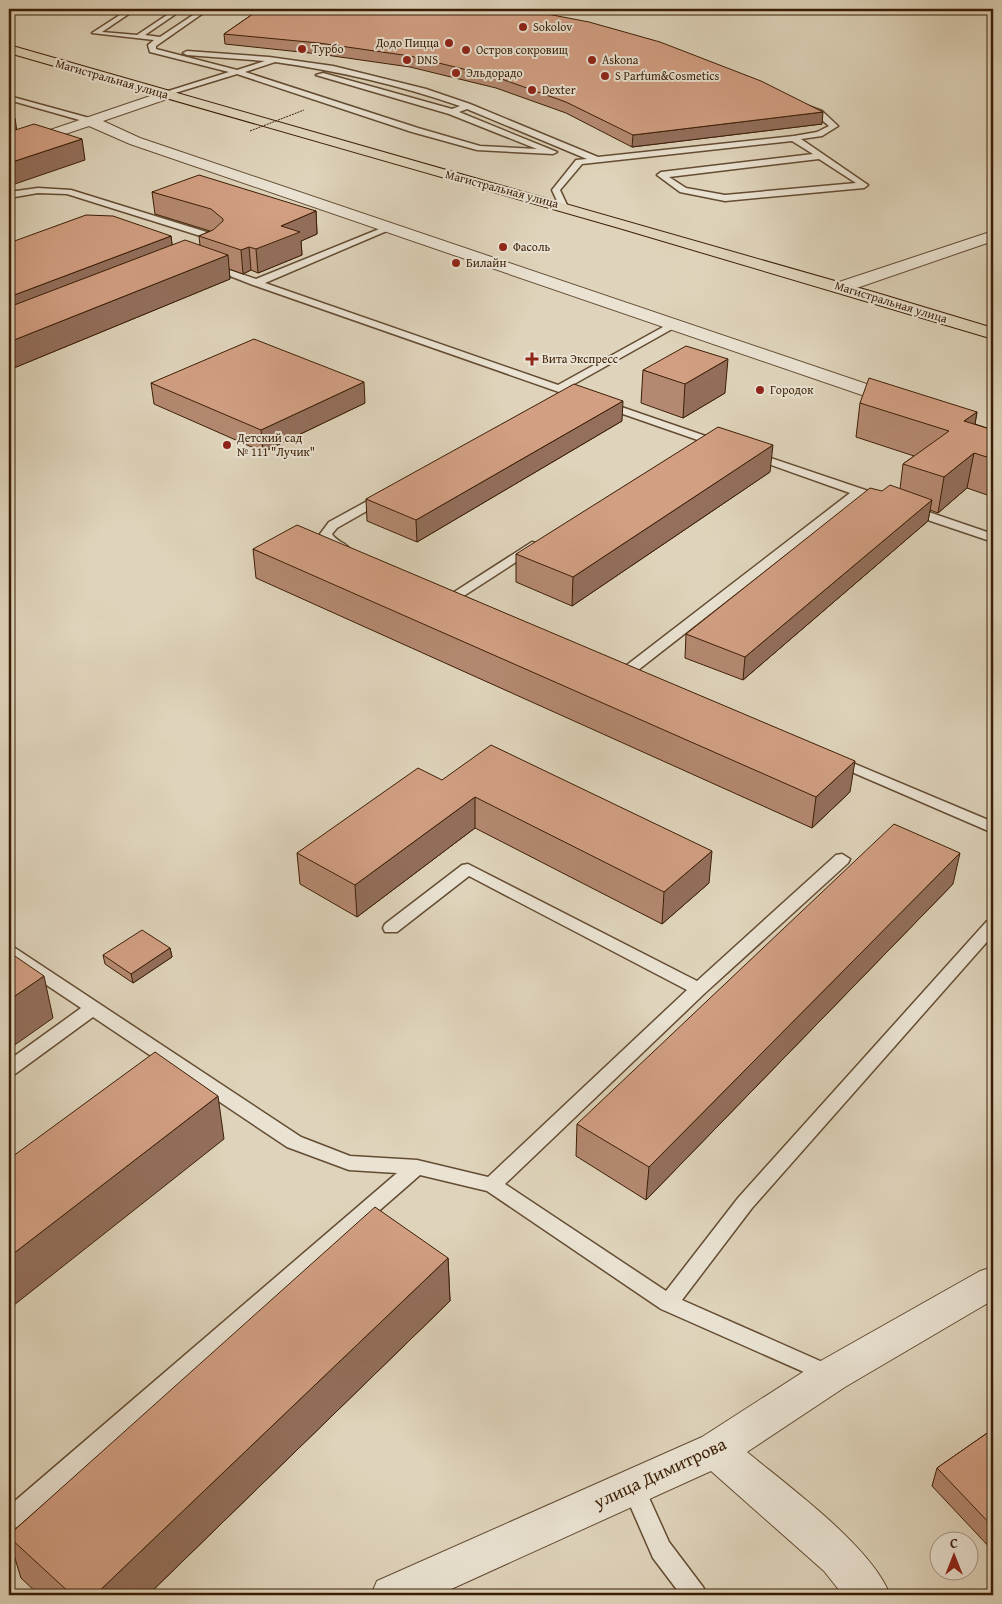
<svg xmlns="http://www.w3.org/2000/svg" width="1002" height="1604" font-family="'Gentium Book Plus',serif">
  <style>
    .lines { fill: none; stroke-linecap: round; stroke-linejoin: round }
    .lane-casing { stroke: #644c32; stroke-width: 3 }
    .street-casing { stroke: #644c32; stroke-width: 2 }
    .highway-casing { stroke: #3b1e05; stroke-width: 2 }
    .lane { fill: #eae3d3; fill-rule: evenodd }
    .street { fill: #eae3d3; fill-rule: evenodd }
    .highway { fill: #dfd4bb; fill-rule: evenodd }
    .path-bridge { stroke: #3b1e05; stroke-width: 1; stroke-dasharray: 2 1; stroke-linecap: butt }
    .wall { fill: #b58971; stroke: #3b1e05 }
    .shaded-wall { fill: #936f5c; stroke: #3b1e05 }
    .building { fill: #d29f83; stroke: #3b1e05 }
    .poi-dot { fill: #8f2418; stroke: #eae3d3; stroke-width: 2 }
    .labels { text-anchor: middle; stroke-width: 4; stroke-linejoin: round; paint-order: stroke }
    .far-poi-label { font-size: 12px; fill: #3b1e05; stroke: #eae3d3; text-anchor: start }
    .far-street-label { font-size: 12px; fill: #3b1e05; stroke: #eae3d3 }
    .near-street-label { font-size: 18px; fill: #3b1e05; stroke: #eae3d3 }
  </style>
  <rect width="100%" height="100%" fill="#dfd4bb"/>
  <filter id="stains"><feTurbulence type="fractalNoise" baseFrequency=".004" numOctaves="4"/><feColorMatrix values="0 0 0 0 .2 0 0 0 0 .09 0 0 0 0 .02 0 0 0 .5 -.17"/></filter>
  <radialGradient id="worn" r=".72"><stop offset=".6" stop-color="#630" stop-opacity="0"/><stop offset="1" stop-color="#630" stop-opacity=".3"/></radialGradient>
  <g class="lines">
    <defs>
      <g id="lane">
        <path d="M129 9H136L102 32 137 35 176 9H183L145 35 160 37 202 9H209L156 46V49L237 70 265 61 187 55 183 53 187 51 269 57 333 66 426 89 470 104 598 157 794 136 817 132 829 126 816 115 802 109V105H805L822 111 838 126 822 136 801 139 868 185 864 188 725 201 680 192 657 175 661 172 813 154 792 141 582 164 560 190 567 205 563 208 559 205 552 190 576 160 587 159 467 109 459 112 557 152 553 154 477 150 412 132 237 74 162 97V93L229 72 150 52 148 45 154 40 92 33ZM275 62C339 71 399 85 460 106L452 109 323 73 316 75 449 114 537 149 480 146 418 128 245 72ZM819 159 856 183 725 195 686 188 669 177Z"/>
        <polygon points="9,96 93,119 94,121 90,123 9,100"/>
        <polygon points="38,188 71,190 213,234 223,244 215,246 207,238 67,194 38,193 9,198 9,192"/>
        <polygon points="389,225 396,227 265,283 558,385 672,322 681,324 567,388 586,395 586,399 582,400 253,285 207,267 215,265 256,279"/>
        <polygon points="604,401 723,442 725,444 719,447 715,446 600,406 600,402"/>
        <polygon points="753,452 886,497 888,500 882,504 861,496 633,674 623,674 621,671 623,668 850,493 749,457 747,455"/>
        <path d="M382 493 386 494V500L337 528 332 534C337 542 345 542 350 549L348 552C335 555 326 544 320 534L329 522Z"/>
        <polygon points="911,506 993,534 993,542 907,513 905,510"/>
        <polygon points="532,542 536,543 538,546 536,549 459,599 449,599 448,596"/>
        <polygon points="836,756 993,822 993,833 831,763 829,760 831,757"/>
        <polygon points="842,854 850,859 848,863 705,993 505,1184 666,1291 738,1198 987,921 993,920 993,935 752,1208 682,1300 836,1368 840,1374 836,1380 829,1383 822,1380 661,1309 487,1191 420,1175 17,1527 9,1530 9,1506 397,1173 349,1170 287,1147 93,1017 15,1074 9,1075 9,1060 81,1008 9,960 9,946 15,948 301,1137 350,1156 417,1160 488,1177 687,990 469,876 397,932 385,932 383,928 385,924 462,865 468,864 697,981 836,855"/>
        <polygon points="633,1477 641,1480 669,1542 703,1587 707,1595 681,1595 653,1558 622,1487 625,1480"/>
      </g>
      <g id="street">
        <polygon points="165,91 170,92 172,95 170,98 103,121 140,138 908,398 911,402 908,406 894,406 130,144 89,126 9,153 9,144"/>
        <polygon points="993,231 993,241 848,291 836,291 833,287 836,283"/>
        <path d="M993 1267V1300L845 1387 747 1452C788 1486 872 1547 890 1595H843L824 1571 711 1471 438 1595H371L377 1581 702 1437 817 1363 980 1271Z"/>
      </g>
      <polygon id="highway" points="9,45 877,293 993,328 993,339 619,228 9,53"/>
    </defs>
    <!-- lane casing -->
    <use href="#lane" class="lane-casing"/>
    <!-- street casing -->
    <use href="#street" class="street-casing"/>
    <!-- highway casing -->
    <use href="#highway" class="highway-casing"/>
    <!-- lane -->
    <use href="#lane" class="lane"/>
    <!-- street -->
    <use href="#street" class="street"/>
    <!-- highway -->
    <use href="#highway" class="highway"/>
    <!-- path-bridge -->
    <polyline class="path-bridge" points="250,131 304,110"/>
  </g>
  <!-- wall -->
  <g class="wall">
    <polygon points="260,9 822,124 632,147 566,113 496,88 410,67 319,54 225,44 224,34"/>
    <polygon points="152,192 316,211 317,234 301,241 302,255 258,273 251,270 243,274 229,269 230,279 9,370 171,236 172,245 200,245 199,236 210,231 155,214"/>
    <polygon points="643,370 725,393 683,418 641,403"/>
    <polygon points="151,383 365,403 263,452 154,404"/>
    <polygon points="860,403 977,412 975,424 993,430 993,497 967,488 938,513 930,510 928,521 743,680 685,658 686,634 882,491 900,489 903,464 914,456 856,437"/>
    <polygon points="622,421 417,542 367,521 366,499"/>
    <polygon points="770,472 572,606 516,582 516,554"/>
    <polygon points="253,549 850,792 812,828 256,578"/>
    <polygon points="442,780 709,883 662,924 475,828 357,917 300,884 297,853"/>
    <polygon points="953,884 646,1200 576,1156 577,1124"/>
    <polygon points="170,948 172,957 133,983 105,964 103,955"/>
    <polygon points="448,1258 450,1301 148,1595 39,1595 21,1578 9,1539 9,1535"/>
    <polygon points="993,1429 993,1551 932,1486 937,1468"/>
  </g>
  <!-- shaded-wall -->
  <g class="shaded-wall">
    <polygon points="823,112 822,124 632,147 633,135"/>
    <polygon points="15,118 18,139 9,142 9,120"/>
    <polygon points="82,139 85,160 9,186 9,163"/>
    <polygon points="316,211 317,234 301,241 302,255 258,273 256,249 281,226"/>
    <polygon points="171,236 174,259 9,323 9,297"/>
    <polygon points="249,247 251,270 243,274 241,250"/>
    <polygon points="228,255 230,279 9,370 9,342"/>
    <polygon points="728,359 725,393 683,418 685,384"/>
    <polygon points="364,382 365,403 263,452 261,430"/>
    <polygon points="623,401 622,421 417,542 416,520"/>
    <polygon points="977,412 971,447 964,421"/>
    <polygon points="773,445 770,472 572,606 573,577"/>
    <polygon points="974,453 967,488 938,513 944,477"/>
    <polygon points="932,500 928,521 743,680 745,657"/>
    <polygon points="855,761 850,792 812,828 816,797"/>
    <polygon points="475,797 475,828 357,917 355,885"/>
    <polygon points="712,851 709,883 662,924 664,892"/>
    <polygon points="960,853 953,884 646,1200 649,1167"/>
    <polygon points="170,948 172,957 133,983 131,974"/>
    <polygon points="44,976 53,1018 9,1049 9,1000"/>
    <polygon points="218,1096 224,1139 9,1309 9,1257"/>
    <polygon points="448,1258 450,1301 148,1595 95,1595"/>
  </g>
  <!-- building -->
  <g class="building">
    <polygon points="260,9 521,9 589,22 660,42 761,81 823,112 633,135 566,102 496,77 410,56 319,43 224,34"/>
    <polygon points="9,116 15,118 9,120"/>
    <polygon points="34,124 82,139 9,163 9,132"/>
    <polygon points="199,175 316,211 281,226 300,232 256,249 249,247 241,250 199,236 213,230 223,221 223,219 211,209 152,192"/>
    <polygon points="86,215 113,216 171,236 9,297 9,243"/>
    <polygon points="185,240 228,255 9,342 9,307"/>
    <polygon points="254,339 364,382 261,430 151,383"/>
    <polygon points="686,346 728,359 685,384 643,370"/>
    <polygon points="869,378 977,412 964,421 993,430 993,459 974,453 944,477 903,464 949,431 860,403"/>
    <polygon points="574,384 623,401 416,520 366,499"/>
    <polygon points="718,427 773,445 573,577 516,554"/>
    <polygon points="890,485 932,500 745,657 686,634 870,488 882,491"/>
    <polygon points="297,525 855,761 816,797 253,549"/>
    <polygon points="491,745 712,851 664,892 475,797 355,885 297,853 418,768 442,780"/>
    <polygon points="894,824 960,853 649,1167 577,1124"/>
    <polygon points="142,930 170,948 131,974 103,955"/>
    <polygon points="9,952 44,976 9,1000"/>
    <polygon points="155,1052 218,1096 9,1257 9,1159"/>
    <polygon points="375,1207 448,1258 95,1595 72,1595 9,1537 9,1535"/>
    <polygon points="993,1429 993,1527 937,1468"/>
  </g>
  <!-- markers -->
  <g class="poi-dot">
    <circle cx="523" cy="27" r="5"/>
    <circle cx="449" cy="43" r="5"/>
    <circle cx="302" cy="49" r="5"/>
    <circle cx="466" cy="50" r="5"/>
    <circle cx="407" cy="60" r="5"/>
    <circle cx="592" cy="60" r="5"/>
    <circle cx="456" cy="73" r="5"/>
    <circle cx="605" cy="76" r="5"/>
    <circle cx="532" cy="90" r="5"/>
    <circle cx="503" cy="247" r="5"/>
    <circle cx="456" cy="263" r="5"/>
    <path d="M529.5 351.5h5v5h5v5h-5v5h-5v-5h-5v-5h5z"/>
    <circle cx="760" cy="390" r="5"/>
    <circle cx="227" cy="445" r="5"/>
  </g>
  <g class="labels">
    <!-- far-poi labels -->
    <g class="far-poi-label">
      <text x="533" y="31">Sokolov</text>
      <text x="439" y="47" text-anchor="end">Додо Пицца</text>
      <text x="312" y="53">Турбо</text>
      <text x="476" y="54">Остров сокровищ</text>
      <text x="417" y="64">DNS</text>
      <text x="602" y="64">Askona</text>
      <text x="466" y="77">Эльдорадо</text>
      <text x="615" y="80">S Parfum&amp;Cosmetics</text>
      <text x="542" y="94">Dexter</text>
      <text x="513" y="251">Фасоль</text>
      <text x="466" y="267">Билайн</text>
      <text x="542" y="363">Вита Экспресс</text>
      <text x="770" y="394">Городок</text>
      <text x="237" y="442">Детский сад<tspan x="237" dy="14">№ 111 "Лучик"</tspan></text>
    </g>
    <!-- far-street labels -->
    <g class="far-street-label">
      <text transform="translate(112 79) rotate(16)" y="4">Магистральная улица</text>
      <text transform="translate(502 189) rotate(15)" y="4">Магистральная улица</text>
      <text transform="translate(891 302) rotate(17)" y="4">Магистральная улица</text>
    </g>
    <!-- near-street labels -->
    <g class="near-street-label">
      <text transform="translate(660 1473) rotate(-25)" y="6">улица Димитрова</text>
    </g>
  </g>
  <!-- margin -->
  <rect width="1002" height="1604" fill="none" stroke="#dfd4bb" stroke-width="30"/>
  <rect x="10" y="10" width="982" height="1584" fill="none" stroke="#3b1e05" stroke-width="2.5"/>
  <rect x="15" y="15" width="972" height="1574" fill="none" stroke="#3b1e05"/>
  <!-- north arrow -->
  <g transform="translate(954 1556)"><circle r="24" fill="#eae3d3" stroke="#a49481"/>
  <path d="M0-4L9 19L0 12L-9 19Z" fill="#8f2418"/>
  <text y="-8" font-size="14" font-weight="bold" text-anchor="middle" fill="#3b1e05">С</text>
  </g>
  <rect width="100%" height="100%" filter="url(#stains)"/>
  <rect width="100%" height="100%" fill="url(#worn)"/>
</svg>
